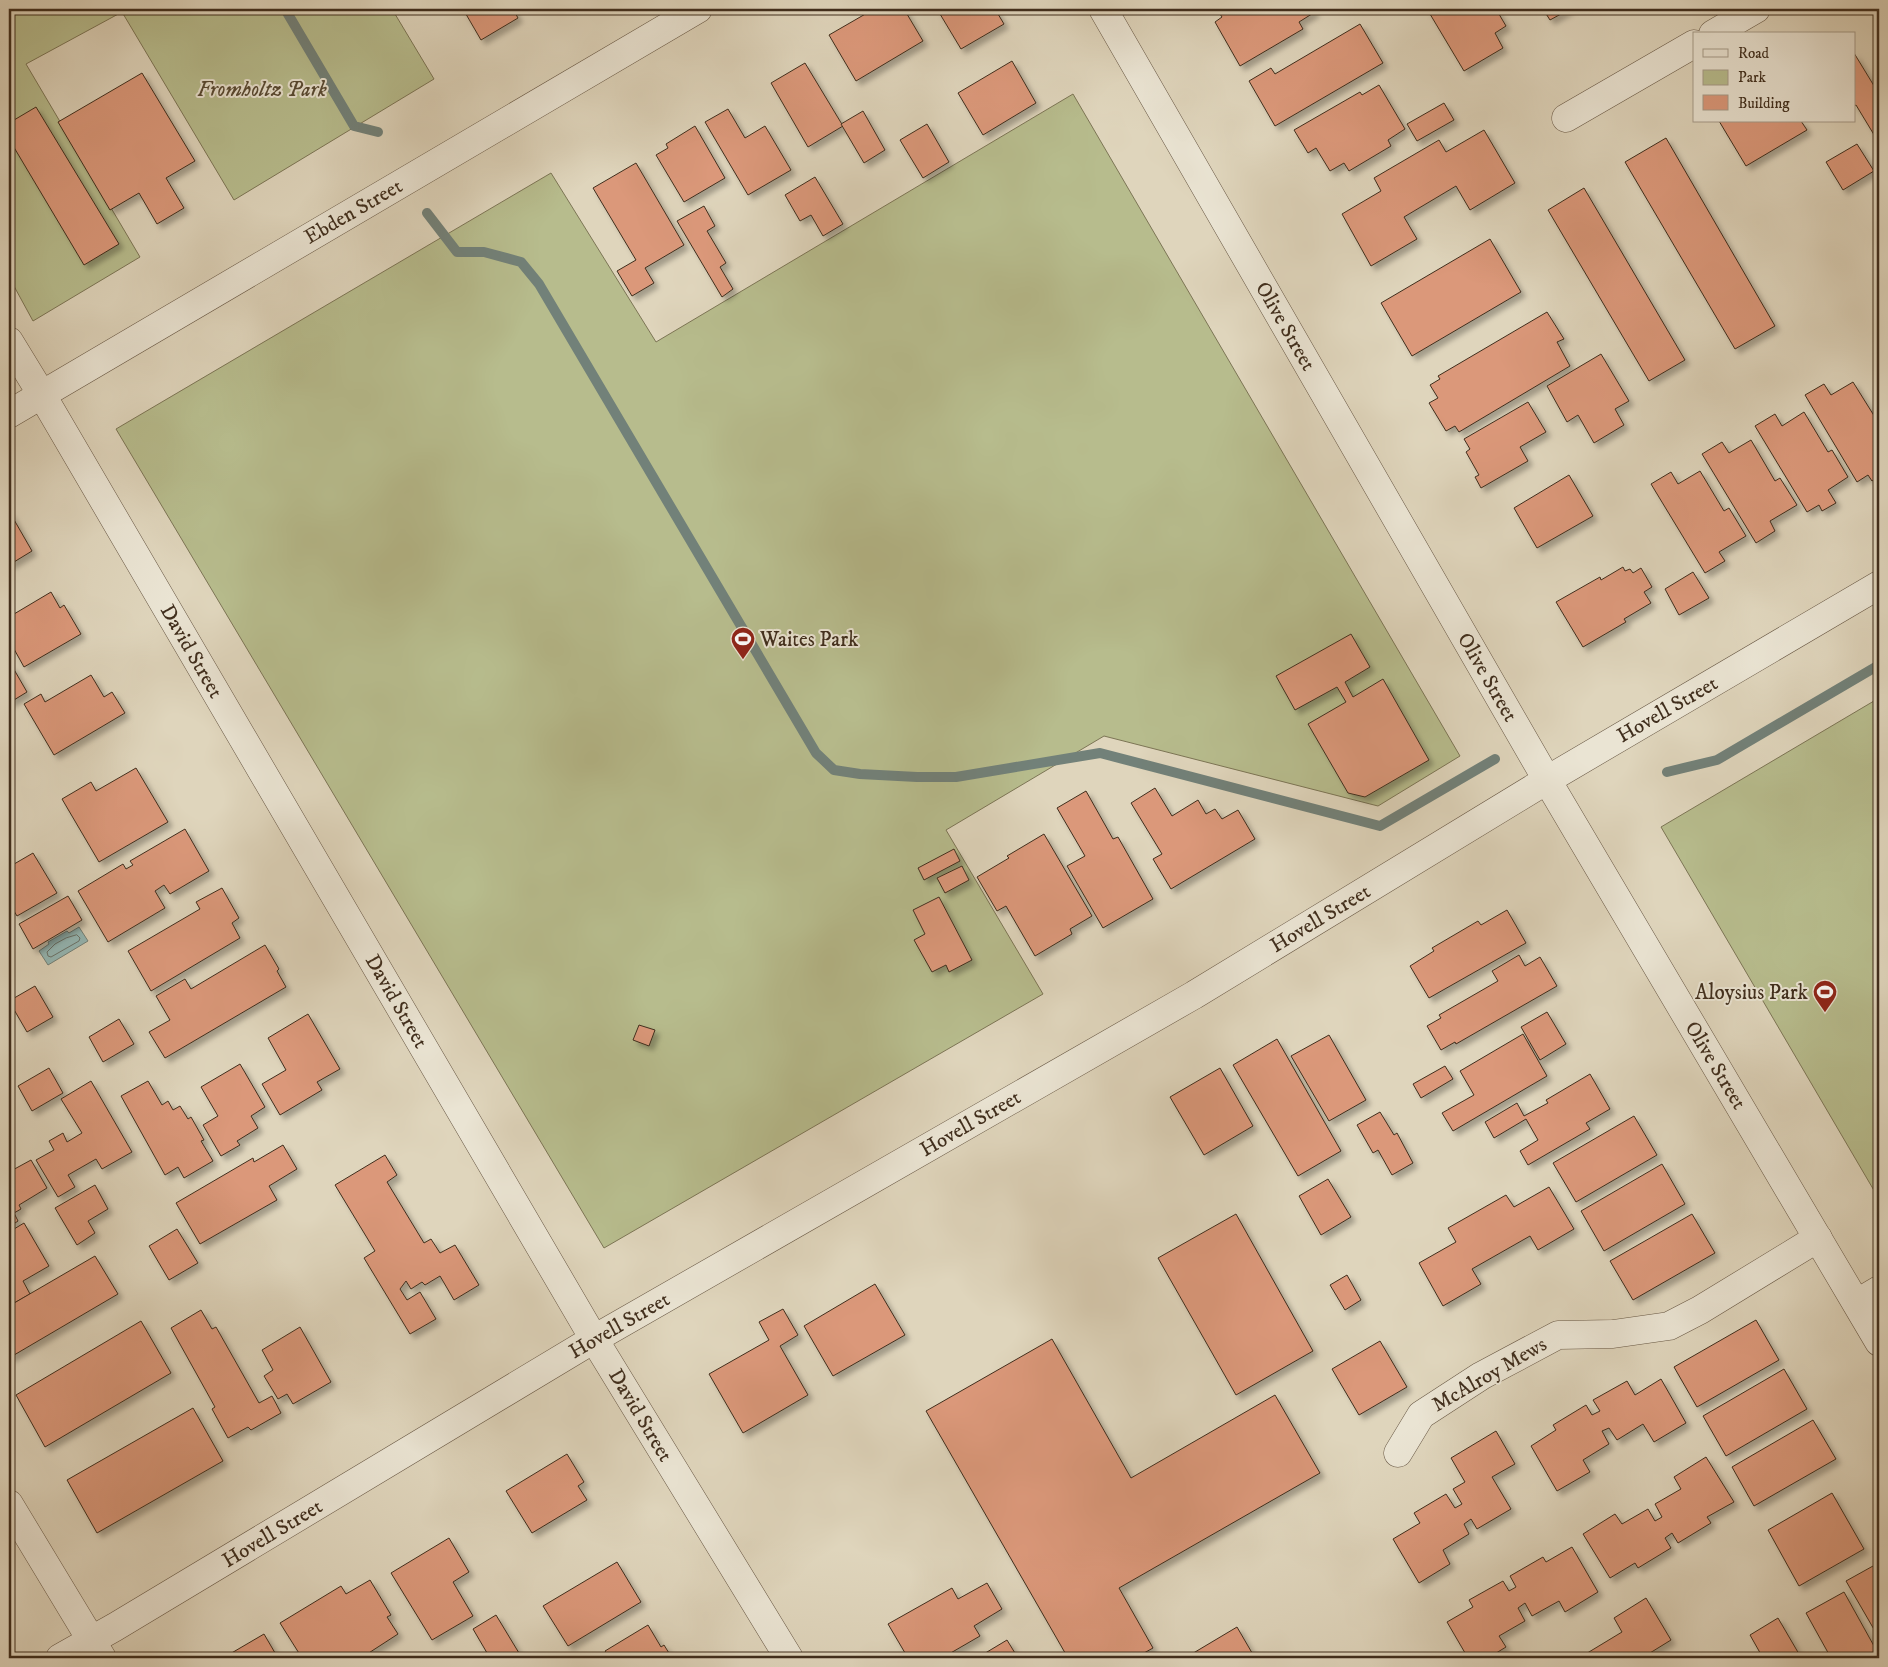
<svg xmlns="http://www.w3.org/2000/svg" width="1888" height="1667" font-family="'IM FELL DW Pica',serif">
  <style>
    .green { fill: #b7bc8d; stroke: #7c7555 }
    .water { fill: #94b8b6; stroke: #728179 }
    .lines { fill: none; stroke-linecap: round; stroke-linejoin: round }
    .shore { stroke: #6a736a; stroke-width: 1 }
    .stream { stroke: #728179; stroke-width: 10 }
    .building { fill: #db987a; stroke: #402e1d; filter: url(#shadow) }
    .minor-casing { stroke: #685845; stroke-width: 29 }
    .minor { stroke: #eae4d3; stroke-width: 28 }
    .labels { text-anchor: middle; stroke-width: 4; stroke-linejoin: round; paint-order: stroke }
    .park-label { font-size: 21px; font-style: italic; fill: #584a33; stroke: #eae4d3 }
    .street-label { font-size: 21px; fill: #402e1d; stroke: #eae4d3 }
    .poi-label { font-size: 21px; fill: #402e1d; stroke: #eae4d3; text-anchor: start }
  </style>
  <defs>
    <filter id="shadow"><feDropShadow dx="4.5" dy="4.5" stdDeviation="2.5" flood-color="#0004"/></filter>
  </defs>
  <rect width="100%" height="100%" fill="#dfd5bc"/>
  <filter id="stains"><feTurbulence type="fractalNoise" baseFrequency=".004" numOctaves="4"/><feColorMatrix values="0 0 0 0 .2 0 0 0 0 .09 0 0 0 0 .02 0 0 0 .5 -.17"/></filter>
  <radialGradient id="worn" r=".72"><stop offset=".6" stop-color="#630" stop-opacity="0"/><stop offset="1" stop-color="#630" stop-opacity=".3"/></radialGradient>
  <!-- green -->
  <g class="green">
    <polygon points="9,9 392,9 434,79 234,200 122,12 26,64 140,257 33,321 9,277"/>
    <polygon points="1073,94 1460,756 1378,806 1104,736 946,830 1043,994 604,1248 116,429 551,173 656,342"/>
    <polygon points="1879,698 1879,1199 1661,827"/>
  </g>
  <!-- water -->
  <polygon class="water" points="79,927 88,941 48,965 39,951 49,944 48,942 67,931 69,933"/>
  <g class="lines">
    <!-- shore -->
    <polygon class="shore" points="77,935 80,938 79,941 51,957 48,956 47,952 55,944 66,938"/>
    <!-- stream -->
    <g class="stream">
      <polyline points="285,9 354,126 378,132"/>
      <polyline points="427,213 457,252 484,252 521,262 539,284 816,753 834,770 860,774 917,777 956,777 1100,753 1380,826 1495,759"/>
      <polyline points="1667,772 1717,760 1879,665"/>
    </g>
  </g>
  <!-- building -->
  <g class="building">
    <polygon points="463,9 513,9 518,18 481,40"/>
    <polygon points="874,9 904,9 923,41 856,81 829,35"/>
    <polygon points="937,9 995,9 1004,24 961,49"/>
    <polygon points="1230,9 1313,9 1315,12 1299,22 1303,29 1240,66 1215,22 1222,17 1220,14"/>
    <polygon points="1427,9 1496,9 1506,26 1495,33 1503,48 1464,71"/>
    <polygon points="1543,9 1570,9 1550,20"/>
    <polygon points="1360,24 1383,63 1275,126 1249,81 1271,68 1275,74"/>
    <polygon points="1854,53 1879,94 1879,143 1856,105 1854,106"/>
    <polygon points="1012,61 1036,103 983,135 958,93"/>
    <polygon points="805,63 843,126 808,147 771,83"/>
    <polygon points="142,73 195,161 166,178 184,208 157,224 139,193 110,210 58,122"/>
    <polygon points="1379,85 1405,129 1388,140 1391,146 1349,171 1344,163 1330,171 1316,148 1308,153 1294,130 1360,92 1362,95"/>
    <polygon points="1444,103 1454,120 1417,141 1407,124"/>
    <polygon points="36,107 119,244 84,265 9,139 9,123"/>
    <polygon points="728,109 745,138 765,126 791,170 748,195 705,122"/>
    <polygon points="863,111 885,150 864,163 841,124"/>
    <polygon points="1719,121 1801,121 1807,130 1746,166"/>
    <polygon points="927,124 949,162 923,178 900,140"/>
    <polygon points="695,126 725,178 684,202 656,155 668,148 666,144"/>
    <polygon points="1484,130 1515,183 1470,210 1456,186 1404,217 1417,239 1371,266 1342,214 1381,191 1374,178 1439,140 1446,152"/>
    <polygon points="1666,138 1775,326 1735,349 1625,162"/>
    <polygon points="1857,144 1874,171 1843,190 1826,162"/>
    <polygon points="636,163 684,245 645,268 654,283 632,296 617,271 636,260 593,188"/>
    <polygon points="815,177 843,224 823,236 811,215 800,221 785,195"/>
    <polygon points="1584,188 1685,360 1649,381 1548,210"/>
    <polygon points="704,206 715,226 707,231 726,263 720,267 733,289 722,297 677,221"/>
    <polygon points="1490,239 1521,292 1412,356 1381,303"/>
    <polygon points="1547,312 1564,339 1557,342 1570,366 1459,432 1455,426 1446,431 1429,403 1438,398 1430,385 1440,379 1438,376"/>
    <polygon points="1601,354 1629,401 1615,409 1624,425 1594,443 1578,415 1567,422 1547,386"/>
    <polygon points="1853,382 1878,422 1879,421 1879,458 1877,459 1879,462 1879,476 1872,481 1868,475 1857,482 1805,395 1824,384 1831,395"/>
    <polygon points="1528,402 1546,432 1520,447 1528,461 1481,488 1475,477 1479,475 1466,452 1470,449 1464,439"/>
    <polygon points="1804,412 1828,452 1832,450 1848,477 1828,490 1836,503 1822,511 1819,505 1807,512 1755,426 1775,414 1782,426"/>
    <polygon points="1751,440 1775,481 1780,478 1797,505 1770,521 1775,531 1756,543 1702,454 1722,442 1729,453"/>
    <polygon points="1700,471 1724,511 1729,508 1746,536 1719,552 1725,561 1705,573 1651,484 1671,472 1678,484"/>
    <polygon points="1569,475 1593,516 1537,548 1514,508"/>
    <polygon points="9,511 32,551 9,565"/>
    <polygon points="1623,567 1625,571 1630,569 1633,573 1641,568 1652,587 1644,592 1651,603 1624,619 1626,622 1583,647 1556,602 1600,577 1601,580"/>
    <polygon points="1693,572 1709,598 1679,615 1665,589"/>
    <polygon points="51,592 60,608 64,605 81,634 24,667 9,640 9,617"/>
    <polygon points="1351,634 1370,667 1345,682 1353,697 1383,679 1429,760 1365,797 1348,793 1308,724 1346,702 1337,687 1295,710 1276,676"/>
    <polygon points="12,666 27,692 9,703 9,667"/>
    <polygon points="91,675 104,697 112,692 125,713 54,755 24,704 41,694 45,702"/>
    <polygon points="136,768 168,822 99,862 62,799 91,782 96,791"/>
    <polygon points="1155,788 1172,816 1198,800 1206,814 1215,809 1222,819 1238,810 1255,839 1171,889 1153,859 1162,854 1131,803"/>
    <polygon points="1086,791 1113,839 1118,837 1153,899 1103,928 1067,866 1085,856 1057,808"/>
    <polygon points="185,829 209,871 170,894 164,885 155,891 165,908 108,942 78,891 123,864 126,869 133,865 130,861"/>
    <polygon points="1044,834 1092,916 1070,929 1072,934 1035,956 1006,906 997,911 977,877 1009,858 1007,856"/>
    <polygon points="954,849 960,861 924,880 918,868"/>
    <polygon points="33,853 57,893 17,916 9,903 9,867"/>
    <polygon points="962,866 969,880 945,893 937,878"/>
    <polygon points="222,888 239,918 232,923 240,938 151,991 128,951 200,909 196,902"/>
    <polygon points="68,896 82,920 33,949 19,924"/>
    <polygon points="939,897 972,960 949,972 946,965 932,972 914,940 925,934 913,910"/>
    <polygon points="1507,910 1526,943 1429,998 1410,966 1434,951 1432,948 1478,921 1481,925"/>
    <polygon points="265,945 279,969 277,971 286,987 165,1058 149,1032 170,1020 156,996 185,979 191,989"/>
    <polygon points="1519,955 1525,966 1540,957 1557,986 1456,1044 1455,1042 1441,1050 1427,1026 1441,1018 1439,1015 1498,981 1492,971"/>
    <polygon points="35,986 53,1017 27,1032 9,1001"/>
    <polygon points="1547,1012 1566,1044 1540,1060 1521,1027"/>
    <polygon points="308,1014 340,1069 317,1082 322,1090 280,1115 262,1084 286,1070 268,1038"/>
    <polygon points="119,1019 134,1044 103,1062 89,1037"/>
    <polygon points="639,1025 655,1030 649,1046 633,1040"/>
    <polygon points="1523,1034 1547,1076 1453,1131 1442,1113 1474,1095 1460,1071"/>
    <polygon points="1329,1035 1366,1100 1329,1121 1291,1056"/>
    <polygon points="1277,1039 1341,1151 1298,1176 1233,1065"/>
    <polygon points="240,1064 265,1107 251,1116 258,1128 237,1141 240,1145 221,1156 203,1125 218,1116 201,1087"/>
    <polygon points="1445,1066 1453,1079 1421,1098 1413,1084"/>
    <polygon points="49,1068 63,1093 32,1111 18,1086"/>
    <polygon points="1220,1068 1253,1126 1204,1155 1170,1097"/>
    <polygon points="1590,1074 1610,1109 1586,1123 1590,1129 1528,1165 1520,1151 1538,1140 1526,1119 1494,1138 1485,1122 1517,1103 1524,1116 1548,1103 1546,1100"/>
    <polygon points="91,1081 132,1152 102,1169 96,1159 68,1175 75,1187 58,1197 36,1160 54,1150 49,1141 63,1133 67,1142 82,1133 61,1099"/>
    <polygon points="148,1081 162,1105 168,1101 173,1110 180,1106 188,1119 191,1117 204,1140 201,1141 213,1161 184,1178 178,1167 165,1175 121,1096"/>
    <polygon points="1380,1112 1394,1135 1397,1133 1413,1163 1392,1175 1378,1150 1373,1153 1357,1125"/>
    <polygon points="1634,1116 1657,1155 1576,1202 1553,1163"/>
    <polygon points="283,1145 297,1169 269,1186 277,1200 200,1244 176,1203 253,1158 254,1162"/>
    <polygon points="385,1155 397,1175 387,1182 424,1243 431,1239 440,1253 455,1245 479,1285 454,1300 440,1276 425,1285 422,1282 411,1289 406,1281 400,1289 407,1300 420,1292 436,1319 410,1334 364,1258 375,1251 335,1185"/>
    <polygon points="31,1160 47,1188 19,1205 21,1209 14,1213 18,1221 9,1227 9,1172"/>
    <polygon points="1662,1164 1685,1204 1604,1251 1581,1211"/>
    <polygon points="1328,1179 1351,1217 1321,1235 1299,1196"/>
    <polygon points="95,1185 108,1209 88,1221 95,1233 77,1245 55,1208"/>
    <polygon points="1549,1187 1574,1229 1538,1250 1530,1236 1472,1269 1481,1284 1443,1306 1419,1263 1456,1242 1448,1228 1506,1195 1514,1207"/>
    <polygon points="1236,1214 1313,1351 1236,1395 1158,1258"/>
    <polygon points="1692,1214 1715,1253 1633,1300 1610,1261"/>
    <polygon points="24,1223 49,1266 23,1281 30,1294 9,1306 9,1232"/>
    <polygon points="177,1229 198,1263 169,1280 149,1246"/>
    <polygon points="95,1256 118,1294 9,1358 9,1306"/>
    <polygon points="1347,1275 1361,1300 1345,1310 1330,1285"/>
    <polygon points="875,1284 905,1335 833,1376 804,1326"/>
    <polygon points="783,1309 798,1335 780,1346 808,1395 743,1433 709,1374 769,1340 759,1322"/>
    <polygon points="201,1310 212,1329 216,1327 259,1403 272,1396 281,1413 251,1430 248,1427 228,1438 212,1409 215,1407 171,1328"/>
    <polygon points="1756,1320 1779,1360 1697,1407 1674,1367"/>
    <polygon points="141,1321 171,1373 45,1447 16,1395"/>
    <polygon points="300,1327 331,1382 293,1404 287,1394 278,1399 264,1376 273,1370 262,1350"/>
    <polygon points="1052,1339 1131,1478 1275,1395 1320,1473 1119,1588 1153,1648 1135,1658 1068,1658 926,1411"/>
    <polygon points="1380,1341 1407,1387 1359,1415 1332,1369"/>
    <polygon points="1784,1369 1807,1409 1726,1456 1703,1416"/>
    <polygon points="1661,1379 1686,1423 1654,1442 1643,1424 1617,1440 1609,1428 1602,1431 1609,1444 1583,1460 1590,1472 1557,1491 1531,1446 1556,1430 1553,1425 1586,1405 1592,1415 1600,1411 1593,1400 1627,1381 1635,1395"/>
    <polygon points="193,1408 223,1461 97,1533 67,1480"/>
    <polygon points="1813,1420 1836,1459 1754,1506 1732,1467"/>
    <polygon points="1496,1431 1515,1464 1492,1477 1511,1509 1477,1529 1471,1519 1464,1524 1469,1534 1443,1550 1450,1564 1419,1583 1393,1539 1420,1523 1414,1513 1446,1494 1455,1508 1462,1504 1453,1489 1465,1482 1451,1458"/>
    <polygon points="567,1454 584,1482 578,1486 587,1500 532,1533 506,1491"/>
    <polygon points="1706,1457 1734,1502 1707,1517 1711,1523 1678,1543 1672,1533 1665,1538 1671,1548 1638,1568 1635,1563 1610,1578 1583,1534 1615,1514 1622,1524 1648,1509 1655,1521 1662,1517 1655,1504 1681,1489 1674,1477"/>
    <polygon points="1832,1493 1864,1549 1799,1586 1768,1530"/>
    <polygon points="449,1538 469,1572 453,1582 473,1616 432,1640 391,1573"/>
    <polygon points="1572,1547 1598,1592 1565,1612 1559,1601 1532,1616 1525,1603 1518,1608 1525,1621 1499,1636 1506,1647 1488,1658 1468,1658 1447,1622 1473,1607 1469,1600 1503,1581 1509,1591 1516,1587 1510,1576 1543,1557 1546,1562"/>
    <polygon points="617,1562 641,1602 568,1646 543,1606"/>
    <polygon points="1873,1566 1879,1578 1879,1638 1846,1581"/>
    <polygon points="370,1580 391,1615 387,1617 398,1634 361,1658 302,1658 280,1623 341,1586 346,1594"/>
    <polygon points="987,1583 1002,1609 974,1626 980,1636 942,1658 908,1658 888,1624 952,1588 958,1599"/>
    <polygon points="1844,1592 1879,1655 1879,1658 1831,1658 1806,1613"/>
    <polygon points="1646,1598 1671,1640 1645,1656 1647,1658 1579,1658 1622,1632 1614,1618"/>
    <polygon points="496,1615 522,1658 490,1658 473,1629"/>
    <polygon points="1778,1618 1799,1654 1791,1658 1763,1658 1750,1635"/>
    <polygon points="648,1625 661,1647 664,1645 672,1658 610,1658 605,1651"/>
    <polygon points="1237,1627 1255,1658 1185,1658"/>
    <polygon points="264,1634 278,1658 223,1658"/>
    <polygon points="1007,1640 1018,1658 977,1658"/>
  </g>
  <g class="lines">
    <defs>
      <g id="minor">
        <polyline points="1103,9 1547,780 1879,1342"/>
        <polyline points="1713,34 1756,9"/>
        <polyline points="1566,118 1694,44"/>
        <polyline points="9,341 42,395 594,1339 789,1658"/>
        <polyline points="9,414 698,9"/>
        <polyline points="1857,1303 1879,1290"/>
        <polyline points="1398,1453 1421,1415 1481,1376 1558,1335 1613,1334 1669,1326 1700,1310 1818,1238"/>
        <polyline points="9,1504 102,1658"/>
        <polyline points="60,1658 115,1627 594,1339 1194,995 1547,780 1879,585"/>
      </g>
    </defs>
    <!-- minor casing -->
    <use href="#minor" class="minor-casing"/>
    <!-- minor -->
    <use href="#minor" class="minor"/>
  </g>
  <!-- icons -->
  <defs>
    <symbol id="stadium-pin" viewBox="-11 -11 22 30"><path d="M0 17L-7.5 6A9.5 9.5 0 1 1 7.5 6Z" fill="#8f2418" stroke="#eae4d3"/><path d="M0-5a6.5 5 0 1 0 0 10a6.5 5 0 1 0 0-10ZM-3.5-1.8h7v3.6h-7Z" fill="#fff"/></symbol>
  </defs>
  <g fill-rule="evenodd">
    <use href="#stadium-pin" x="729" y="625" width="28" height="38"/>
    <use href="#stadium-pin" x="1811" y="978" width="28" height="38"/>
  </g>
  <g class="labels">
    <!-- park labels -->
    <g class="park-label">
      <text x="262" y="96">Fromholtz Park</text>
    </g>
    <!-- street labels -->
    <g class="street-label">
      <text transform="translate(353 211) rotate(-30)" y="7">Ebden Street</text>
      <text transform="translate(1286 326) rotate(60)" y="7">Olive Street</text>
      <text transform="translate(192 651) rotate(60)" y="7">David Street</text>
      <text transform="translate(1488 677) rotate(60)" y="7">Olive Street</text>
      <text transform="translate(1667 709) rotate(-30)" y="7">Hovell Street</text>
      <text transform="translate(1320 918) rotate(-31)" y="7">Hovell Street</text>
      <text transform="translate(397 1001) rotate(60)" y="7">David Street</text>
      <text transform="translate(1716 1065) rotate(59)" y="7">Olive Street</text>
      <text transform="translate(970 1123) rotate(-30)" y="7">Hovell Street</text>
      <text transform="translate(619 1325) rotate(-30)" y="7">Hovell Street</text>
      <text transform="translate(1489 1374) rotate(-30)" y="7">McAlroy Mews</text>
      <text transform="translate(641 1415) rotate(59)" y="7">David Street</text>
      <text transform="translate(272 1533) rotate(-31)" y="7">Hovell Street</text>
    </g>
    <!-- poi labels -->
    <g class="poi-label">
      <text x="760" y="646">Waites Park</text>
      <text x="1808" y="999" text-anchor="end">Aloysius Park</text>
    </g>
  </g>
  <!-- margin -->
  <rect width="1888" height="1667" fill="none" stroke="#dfd5bc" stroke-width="30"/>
  <rect x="10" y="10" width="1868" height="1647" fill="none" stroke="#402e1d" stroke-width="2.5"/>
  <rect x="15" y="15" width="1858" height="1637" fill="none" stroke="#402e1d"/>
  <!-- legend -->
  <rect x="1693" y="32" width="162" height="90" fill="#eae4d3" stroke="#a69b8a"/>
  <rect x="1703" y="49" width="25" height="8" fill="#eae4d3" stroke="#a69b8a"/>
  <text x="1738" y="58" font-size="15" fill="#402e1d">Road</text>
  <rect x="1703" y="70" width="25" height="15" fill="#b7bc8d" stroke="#a69b8a"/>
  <text x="1738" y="82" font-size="15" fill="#402e1d">Park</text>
  <rect x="1703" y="95" width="25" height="15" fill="#db987a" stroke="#a69b8a"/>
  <text x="1738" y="108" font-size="15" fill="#402e1d">Building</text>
  <rect width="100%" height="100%" filter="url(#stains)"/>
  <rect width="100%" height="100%" fill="url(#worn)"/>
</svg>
